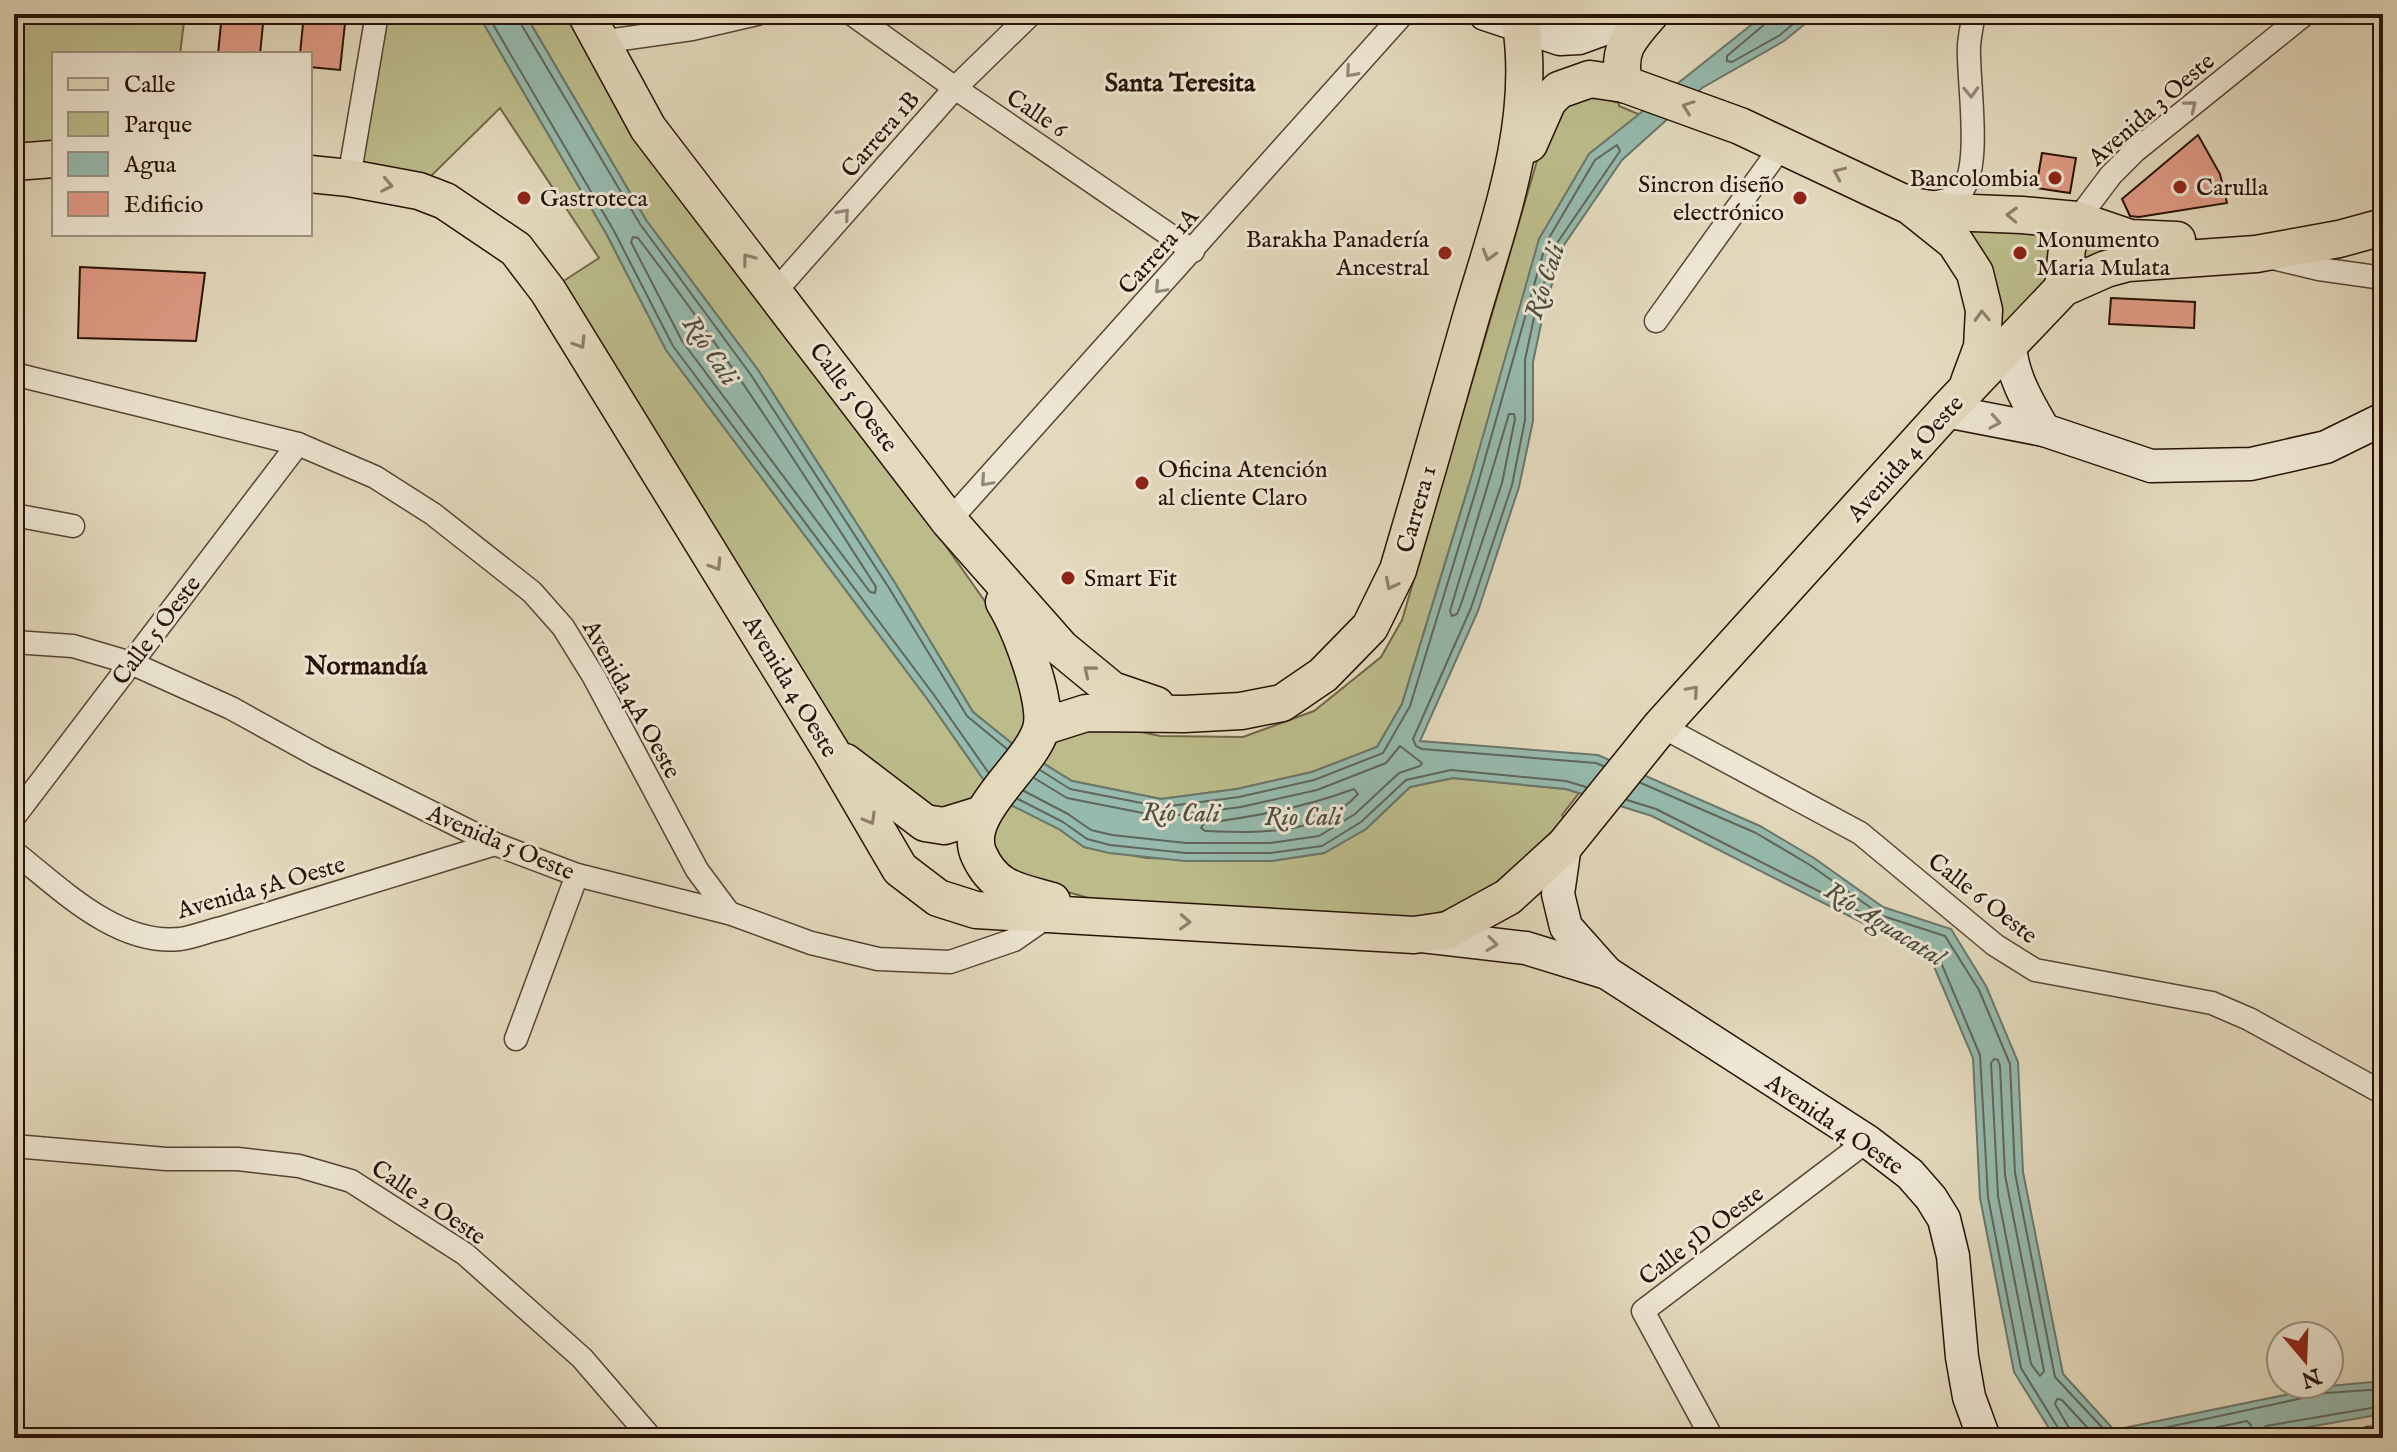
<svg xmlns="http://www.w3.org/2000/svg" width="2397" height="1452" font-family="'IM FELL English',serif">
  <style>
    .green { fill: #bcbc8b; stroke: #726748; stroke-width: 2 }
    .water { fill: #96baae; stroke: #6a776b; stroke-width: 2 }
    .lines { fill: none; stroke-linecap: round; stroke-linejoin: round }
    .shore { stroke: #5f665a; stroke-width: 2 }
    .building { fill: #e09a84; stroke: #281206; stroke-width: 2 }
    .street-casing { stroke: #574434; stroke-width: 25 }
    .secondary-casing { stroke: #281206; stroke-width: 35 }
    .primary-casing { stroke: #281206; stroke-width: 39 }
    .street { stroke: #ede6d3; stroke-width: 22 }
    .secondary { stroke: #ede6d3; stroke-width: 32 }
    .primary { stroke: #e3d9bc; stroke-width: 36 }
    .oneway { stroke: #948777 }
    .oneway2 { stroke: #8f7f6a }
    .poi-dot { fill: #8f2418; stroke: #ede6d3; stroke-width: 3 }
    .labels { text-anchor: middle; stroke-width: 6; stroke-linejoin: round; paint-order: stroke }
    .street-label { font-size: 24px; fill: #281206; stroke: #ede6d3 }
    .poi-label { font-size: 24px; fill: #281206; stroke: #ede6d3; text-anchor: start }
    .neighbourhood-label { font-size: 26px; font-weight: bold; fill: #281206; stroke: #ede6d3 }
    .water-label { font-size: 26px; font-style: italic; fill: #4e4d41; stroke: #ede6d3 }
  </style>
  <rect width="100%" height="100%" fill="#e3d9bc"/>
  <filter id="stains"><feTurbulence type="fractalNoise" baseFrequency=".0025" numOctaves="4"/><feColorMatrix values="0 0 0 0 .2 0 0 0 0 .09 0 0 0 0 .02 0 0 0 .5 -.17"/></filter>
  <radialGradient id="worn" r=".72"><stop offset=".6" stop-color="#630" stop-opacity="0"/><stop offset="1" stop-color="#630" stop-opacity=".3"/></radialGradient>
  <!-- green -->
  <g class="green">
    <polygon points="14,14 185,14 180,54 54,54 54,147 14,150"/>
    <polygon points="377,14 478,14 607,235 666,350 928,700 988,786 981,799 928,814 843,739 562,282 599,258 500,108 427,180 351,167"/>
    <polygon points="525,14 570,14 1001,624 1033,723 1015,746 973,712 895,583 758,370 646,220"/>
    <polygon points="1594,96 1619,103 1619,106 1641,115 1589,154 1469,485 1402,704 1377,747 1312,772 1237,789 1161,799 1072,781 1038,760 1057,733 1105,724 1160,736 1243,737 1314,711 1381,657 1402,620 1547,127 1564,107"/>
    <polygon points="1948,212 2077,220 2128,263 1982,347"/>
    <path d="M1453 778 1566 789 1579 793 1562 815 1565 819C1518 865 1485 906 1417 918L1106 903 1022 879 997 864 990 833 1009 804 1059 829 1084 847 1147 858 1271 861 1324 853 1366 829 1410 787Z"/>
  </g>
  <!-- water -->
  <polygon class="water" points="478,14 525,14 646,220 758,370 895,583 973,712 1015,746 1072,781 1161,799 1237,789 1312,772 1377,747 1402,704 1469,485 1539,239 1589,154 1765,14 1817,14 1784,41 1702,88 1622,160 1564,245 1544,310 1533,362 1533,421 1519,487 1478,611 1420,741 1598,755 1760,826 1814,858 1883,907 1951,929 1986,986 2018,1062 2023,1172 2063,1374 2114,1430 2329,1386 2383,1381 2383,1414 2246,1438 2055,1438 2014,1372 1980,1198 1973,1058 1930,957 1652,816 1566,789 1453,778 1410,787 1366,829 1324,853 1271,861 1185,861 1109,853 1084,847 1059,829 1009,804 988,786 928,700 666,350 607,235"/>
  <g class="lines">
    <!-- shore -->
    <g class="shore">
      <polyline points="487,14 614,231 673,346 934,695 988,772"/>
      <polyline points="518,14 521,24 640,224 751,375 889,588 967,716 1007,749"/>
      <polyline points="1769,14 1766,23 1727,56 1727,61 1732,62 1780,35 1805,14"/>
      <path d="M633 237 638 238C724 350 800 468 876 587L875 593 870 592 682 341 631 242Z"/>
      <polygon points="1509,414 1514,414 1515,419 1502,483 1461,604 1457,614 1452,616 1450,611"/>
      <polyline points="1040,770 1070,789 1162,807 1239,797 1314,780 1383,753 1410,706 1477,487 1546,243 1595,160 1617,145 1620,151 1557,243 1536,308 1525,360 1525,420 1512,485 1471,608 1413,739 1416,746 1422,749 1596,763 1603,766"/>
      <path d="M1354 789 1358 794C1320 836 1258 833 1205 831L1201 828 1204 823C1256 817 1305 807 1354 789Z"/>
      <polyline points="1024,791 1068,814 1091,830 1112,835 1186,843 1270,843 1319,836 1355,814 1399,773 1420,766 1422,763 1400,746 1386,763 1317,790 1241,807 1163,817 1067,798 1034,778"/>
      <polyline points="1018,799 1063,822 1087,839 1110,845 1186,853 1270,853 1322,846 1361,822 1406,780 1451,770 1566,781 1586,787"/>
      <polyline points="1627,800 1656,809 1870,917 1875,916 1874,910 1810,865 1756,833 1641,783"/>
      <polygon points="1994,1059 1998,1060 2000,1066 2005,1175 2044,1371 2040,1376 2031,1364 1998,1196 1991,1063"/>
      <polyline points="2061,1438 2060,1431 2021,1368 1988,1197 1980,1055 1937,953 1882,924 1880,920 1883,916 1945,936 1979,990 2010,1064 2015,1173 2055,1377 2112,1438"/>
      <polyline points="2071,1438 2069,1428 2055,1404 2057,1399 2062,1400 2097,1438"/>
      <polyline points="2117,1438 2326,1393 2383,1389"/>
      <polyline points="2166,1438 2247,1421 2251,1425 2249,1438"/>
      <polyline points="2259,1438 2260,1431 2266,1426 2383,1406"/>
    </g>
  </g>
  <!-- building -->
  <g class="building">
    <polygon points="222,14 264,14 260,54 218,54"/>
    <polygon points="304,14 346,14 340,70 310,67 310,54 300,54"/>
    <polygon points="2198,135 2220,174 2227,203 2139,217 2130,216 2122,199"/>
    <polygon points="2042,153 2076,158 2070,193 2036,188"/>
    <polygon points="80,267 205,273 196,341 78,338"/>
    <polygon points="2111,298 2195,302 2194,328 2109,324"/>
  </g>
  <g class="lines">
    <defs>
      <g id="street">
        <polyline points="852,14 955,88 1193,251"/>
        <polyline points="600,42 692,29 757,14"/>
        <polyline points="349,178 377,14"/>
        <path d="M1929 203C1938 202 1951 200 1959 194 1984 171 1967 79 1969 45 1970 35 1972 24 1974 14"/>
        <polyline points="2077,220 2111,175 2135,151 2305,14"/>
        <polyline points="2273,258 2319,269 2383,278"/>
        <polyline points="774,293 955,88 1031,14"/>
        <polyline points="1656,321 1781,147"/>
        <polyline points="14,374 298,444 375,477 433,514 532,592 563,627 594,677 697,870 729,913"/>
        <polyline points="14,515 73,526"/>
        <polyline points="949,521 1403,14"/>
        <polyline points="14,642 73,646 131,663 231,708 318,756 495,844 577,875 729,913 811,943 878,959 950,962 1014,940 1050,915"/>
        <polyline points="1661,726 1860,833 1995,945 2035,970 2212,1003 2249,1019 2383,1093"/>
        <polyline points="14,817 298,444"/>
        <path d="M14 852C60 888 117 946 180 939 194 937 208 931 222 928L495 844"/>
        <polyline points="516,1039 577,875"/>
        <polyline points="14,1146 166,1159 238,1159 299,1166 351,1181 465,1254 582,1358 651,1438"/>
        <polyline points="1712,1438 1643,1311 1867,1141"/>
        <polyline points="2369,1438 2383,1437"/>
      </g>
      <g id="secondary">
        <polyline points="1485,14 1560,39 1579,38 1601,30 1631,14"/>
        <path d="M2010 345C2012 377 2029 404 2044 430"/>
        <polyline points="1946,411 2044,430 2151,466 2251,464 2326,447 2383,419"/>
        <polyline points="1565,845 1558,894 1566,927 1607,973"/>
        <polyline points="1422,936 1526,948 1607,973 1867,1141 1910,1174 1931,1198 1944,1219 1953,1256 1962,1357 1969,1397 1984,1438"/>
      </g>
      <g id="primary">
        <polyline points="586,14 648,128 949,521 1061,648 1112,690 1156,705"/>
        <path d="M1624 84C1617 50 1628 39 1650 14"/>
        <polyline points="1529,144 1548,101 1559,90 1590,79 1624,84 1740,126 1910,206 1955,242 1975,273 1984,310 1982,347 1969,382"/>
        <polyline points="14,162 54,159"/>
        <polyline points="310,174 349,178 419,191 445,201 516,249 548,291 831,751 900,869 938,898 976,910 1414,935 1448,930 1508,897 1565,845 1661,726 1946,411 2063,288 2106,269 2128,263 2256,254 2339,239 2383,227"/>
        <polyline points="1912,206 1948,212 2022,215 2077,220 2130,238 2177,240"/>
        <polyline points="2063,288 2067,248 2077,220"/>
        <path d="M1004 602C1019 626 1049 702 1041 729 1030 767 960 814 979 855 995 890 1018 891 1052 901"/>
        <path d="M1042 727 1086 713 1184 714 1241 711 1282 703 1323 675 1370 627 1398 570C1423 486 1447 401 1471 317 1499 222 1536 124 1521 25"/>
        <polyline points="845,762 925,823 944,826 983,814"/>
      </g>
    </defs>
    <!-- street casing -->
    <use href="#street" class="street-casing"/>
    <!-- secondary casing -->
    <use href="#secondary" class="secondary-casing"/>
    <!-- primary casing -->
    <use href="#primary" class="primary-casing"/>
    <!-- street -->
    <use href="#street" class="street"/>
    <!-- secondary -->
    <use href="#secondary" class="secondary"/>
    <!-- primary -->
    <use href="#primary" class="primary"/>
  </g>
  <!-- one-way arrows -->
  <defs><path id="oneway-chevron" d="M-2-3.5L2.5 0L-2 3.5" fill="none" stroke-width="1.6" stroke-linecap="round" stroke-linejoin="round" transform="scale(2)"/></defs>
  <g class="oneway">
    <use href="#oneway-chevron" transform="translate(1351 72) rotate(131)"/>
    <use href="#oneway-chevron" transform="translate(1971 92) rotate(88)"/>
    <use href="#oneway-chevron" transform="translate(2191 106) rotate(-39)"/>
    <use href="#oneway-chevron" transform="translate(844 214) rotate(-49)"/>
    <use href="#oneway-chevron" transform="translate(1160 288) rotate(132)"/>
    <use href="#oneway-chevron" transform="translate(1995 422) rotate(10)"/>
    <use href="#oneway-chevron" transform="translate(986 481) rotate(132)"/>
    <use href="#oneway-chevron" transform="translate(1492 944) rotate(7)"/>
  </g>
  <g class="oneway2">
    <use href="#oneway-chevron" transform="translate(1688 107) rotate(-160)"/>
    <use href="#oneway-chevron" transform="translate(1839 173) rotate(-156)"/>
    <use href="#oneway-chevron" transform="translate(387 185) rotate(11)"/>
    <use href="#oneway-chevron" transform="translate(2012 215) rotate(-178)"/>
    <use href="#oneway-chevron" transform="translate(1489 255) rotate(106)"/>
    <use href="#oneway-chevron" transform="translate(748 259) rotate(-127)"/>
    <use href="#oneway-chevron" transform="translate(1982 316) rotate(-92)"/>
    <use href="#oneway-chevron" transform="translate(580 343) rotate(58)"/>
    <use href="#oneway-chevron" transform="translate(716 565) rotate(58)"/>
    <use href="#oneway-chevron" transform="translate(1391 584) rotate(117)"/>
    <use href="#oneway-chevron" transform="translate(1089 671) rotate(-140)"/>
    <use href="#oneway-chevron" transform="translate(1693 691) rotate(-48)"/>
    <use href="#oneway-chevron" transform="translate(870 819) rotate(60)"/>
    <use href="#oneway-chevron" transform="translate(1185 922) rotate(3)"/>
  </g>
  <!-- markers -->
  <g class="poi-dot">
    <circle cx="2055" cy="178" r="8"/>
    <circle cx="2180" cy="187" r="8"/>
    <circle cx="524" cy="198" r="8"/>
    <circle cx="1800" cy="198" r="8"/>
    <circle cx="1445" cy="253" r="8"/>
    <circle cx="2020" cy="253" r="8"/>
    <circle cx="1142" cy="483" r="8"/>
    <circle cx="1068" cy="578" r="8"/>
  </g>
  <g class="labels">
    <!-- street labels -->
    <g class="street-label">
      <text transform="translate(2151 109) rotate(-41)" y="8">Avenida 3 Oeste</text>
      <text transform="translate(1037 113) rotate(34)" y="8">Calle 6</text>
      <text transform="translate(880 134) rotate(-49)" y="8">Carrera 1B</text>
      <text transform="translate(1158 251) rotate(-48)" y="8">Carrera 1A</text>
      <text transform="translate(854 397) rotate(53)" y="8">Calle 5 Oeste</text>
      <text transform="translate(1905 458) rotate(-48)" y="8">Avenida 4 Oeste</text>
      <text transform="translate(1416 509) rotate(-74)" y="8">Carrera 1</text>
      <text transform="translate(156 630) rotate(-53)" y="8">Calle 5 Oeste</text>
      <text transform="translate(791 686) rotate(59)" y="8">Avenida 4 Oeste</text>
      <text transform="translate(632 699) rotate(61)" y="8">Avenida 4A Oeste</text>
      <text transform="translate(501 842) rotate(23)" y="8">Avenida 5 Oeste</text>
      <text transform="translate(261 887) rotate(-16)" y="8">Avenida 5A Oeste</text>
      <text transform="translate(1983 898) rotate(38)" y="8">Calle 6 Oeste</text>
      <text transform="translate(1835 1124) rotate(34)" y="8">Avenida 4 Oeste</text>
      <text transform="translate(429 1202) rotate(34)" y="8">Calle 2 Oeste</text>
      <text transform="translate(1701 1235) rotate(-37)" y="8">Calle 5D Oeste</text>
    </g>
    <!-- poi labels -->
    <g class="poi-label">
      <text x="2039" y="186" text-anchor="end">Bancolombia</text>
      <text x="1784" y="192" text-anchor="end">Sincron diseño<tspan x="1784" dy="28">electrónico</tspan></text>
      <text x="2196" y="195">Carulla</text>
      <text x="540" y="206">Gastroteca</text>
      <text x="1429" y="247" text-anchor="end">Barakha Panadería<tspan x="1429" dy="28">Ancestral</tspan></text>
      <text x="2036" y="247">Monumento<tspan x="2036" dy="28">Maria Mulata</tspan></text>
      <text x="1158" y="477">Oficina Atención<tspan x="1158" dy="28">al cliente Claro</tspan></text>
      <text x="1084" y="586">Smart Fit</text>
    </g>
    <!-- neighbourhood labels -->
    <g class="neighbourhood-label">
      <text x="1180" y="91">Santa Teresita</text>
      <text x="366" y="674">Normandía</text>
    </g>
    <!-- water labels -->
    <g class="water-label">
      <text transform="translate(1544 281) rotate(-72)" y="9">Río Cali</text>
      <text transform="translate(711 350) rotate(56)" y="9">Río Cali</text>
      <text transform="translate(1181 812) rotate(1)" y="9">Río Cali</text>
      <text x="1303" y="825">Rio Cali</text>
      <text transform="translate(1885 923) rotate(32)" y="9">Río Aguacatal</text>
    </g>
  </g>
  <!-- margin -->
  <rect width="2397" height="1452" fill="none" stroke="#e3d9bc" stroke-width="48"/>
  <rect x="16" y="16" width="2365" height="1420" fill="none" stroke="#281206" stroke-width="4"/>
  <rect x="24" y="24" width="2349" height="1404" fill="none" stroke="#281206" stroke-width="2"/>
  <!-- legend -->
  <rect x="52" y="52" width="260" height="184" fill="#ede6d3" stroke="#9e9181" stroke-width="2"/>
  <rect x="68" y="78" width="40" height="12" fill="#e3d9bc" stroke="#9e9181" stroke-width="2"/>
  <text x="124" y="92" font-size="24" fill="#281206">Calle</text>
  <rect x="68" y="112" width="40" height="24" fill="#bcbc8b" stroke="#9e9181" stroke-width="2"/>
  <text x="124" y="132" font-size="24" fill="#281206">Parque</text>
  <rect x="68" y="152" width="40" height="24" fill="#96baae" stroke="#9e9181" stroke-width="2"/>
  <text x="124" y="172" font-size="24" fill="#281206">Agua</text>
  <rect x="68" y="192" width="40" height="24" fill="#e09a84" stroke="#9e9181" stroke-width="2"/>
  <text x="124" y="212" font-size="24" fill="#281206">Edificio</text>
  <!-- north arrow -->
  <g transform="translate(2305 1360) rotate(161)"><circle r="38" fill="#ede6d3" stroke="#9e9181" stroke-width="2"/>
  <path d="M0-6L14 30L0 20L-14 30Z" fill="#8f2418"/>
  <text y="-12" font-size="22" font-weight="bold" text-anchor="middle" fill="#281206">N</text>
  </g>
  <rect width="100%" height="100%" filter="url(#stains)"/>
  <rect width="100%" height="100%" fill="url(#worn)"/>
</svg>
